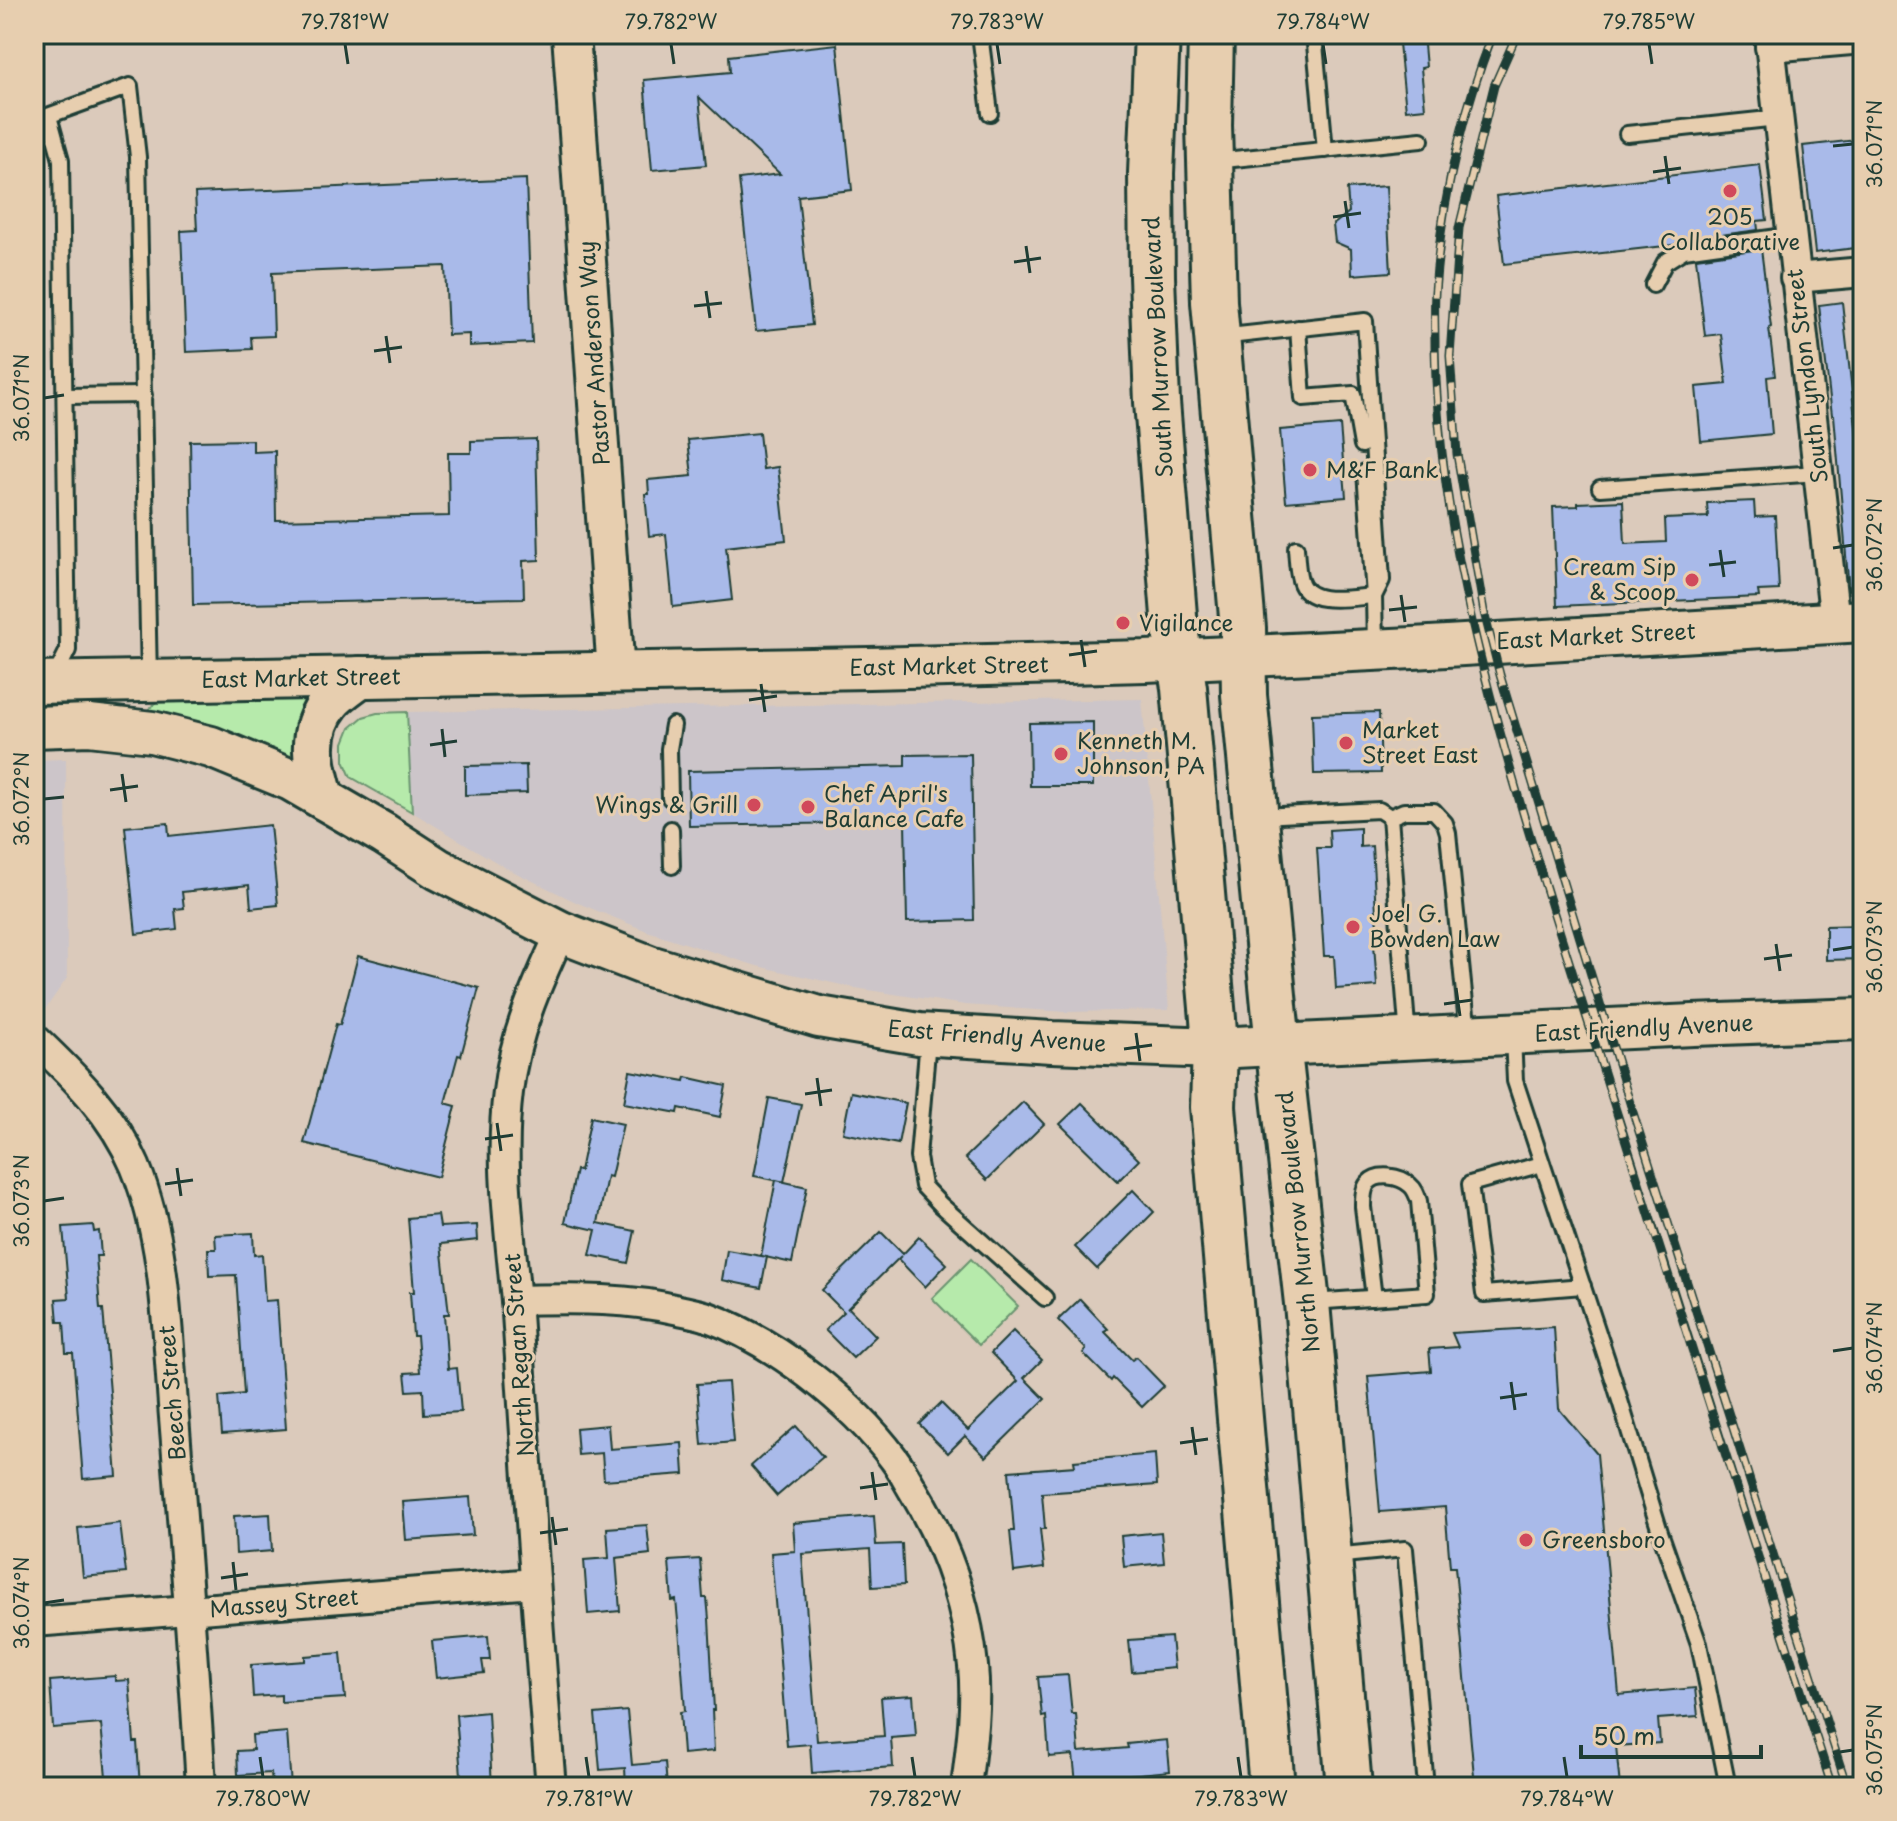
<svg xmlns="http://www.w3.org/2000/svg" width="1897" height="1821" font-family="'Playpen Sans',sans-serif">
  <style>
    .built { fill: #ccc5c9 }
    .green { fill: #b6eaab; stroke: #6a9470; stroke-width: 2 }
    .building { fill: #a9bae9; stroke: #1f3d34; stroke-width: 2 }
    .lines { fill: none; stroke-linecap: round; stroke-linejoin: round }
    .service-casing { stroke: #1f3d34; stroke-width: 20 }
    .minor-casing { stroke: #1f3d34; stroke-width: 34 }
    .tertiary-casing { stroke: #1f3d34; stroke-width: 42 }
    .secondary-casing { stroke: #1f3d34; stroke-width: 46 }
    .primary-casing { stroke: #1f3d34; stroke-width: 50 }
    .service { stroke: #e7ceaf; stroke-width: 14 }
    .minor { stroke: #e7ceaf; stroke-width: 28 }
    .tertiary { stroke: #e7ceaf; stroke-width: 36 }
    .secondary { stroke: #e7ceaf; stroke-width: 40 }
    .primary { stroke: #e7ceaf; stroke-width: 44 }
    .rail-casing { stroke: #1f3d34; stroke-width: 9 }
    .rail { stroke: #e7ceaf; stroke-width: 6; stroke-dasharray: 18; stroke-linecap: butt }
    .ticks { fill: none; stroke: #1f3d34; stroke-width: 3 }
    .poi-dot { fill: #d1495b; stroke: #e7ceaf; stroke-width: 3 }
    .labels { text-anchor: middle; stroke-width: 6; stroke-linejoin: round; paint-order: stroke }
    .poi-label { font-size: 22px; fill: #1f3d34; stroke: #e7ceaf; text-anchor: start }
    .street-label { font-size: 22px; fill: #1f3d34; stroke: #e7ceaf }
    .neatline { fill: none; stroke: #1f3d34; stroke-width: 3 }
    .ticks-label { font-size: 20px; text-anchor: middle; fill: #1f3d34 }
  </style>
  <rect width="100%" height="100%" fill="#dbcabb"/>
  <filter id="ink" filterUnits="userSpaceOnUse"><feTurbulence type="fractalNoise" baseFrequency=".0125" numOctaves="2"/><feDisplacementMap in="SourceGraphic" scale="16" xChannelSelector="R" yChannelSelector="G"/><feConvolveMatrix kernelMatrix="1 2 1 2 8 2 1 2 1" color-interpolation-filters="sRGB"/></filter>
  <g filter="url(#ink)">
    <!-- built -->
    <g class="built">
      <polygon points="1142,699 1169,1010 1067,1012 965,1005 855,988 757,966 647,931 578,903 506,868 412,812 407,712"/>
      <polygon points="66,759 67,978 44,1011 34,1004 34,760"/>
    </g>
    <!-- green -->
    <g class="green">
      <polygon points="163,697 312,697 295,762 144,713"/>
      <polygon points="407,712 412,812 351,777 344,761 344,743 350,728 363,717 377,713"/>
      <polygon points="971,1259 1018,1306 979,1345 932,1298"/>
    </g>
    <!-- building -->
    <g class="building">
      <polygon points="1398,34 1423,34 1426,67 1421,68 1425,108 1406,110"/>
      <polygon points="837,44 852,190 798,196 812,325 756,331 739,179 780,174 699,97 706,165 652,170 644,80 730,72 729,56"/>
      <polygon points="1856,140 1863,202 1863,247 1815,253 1803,146"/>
      <polygon points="1760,165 1767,220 1757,221 1758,230 1683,240 1674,245 1504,264 1496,196"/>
      <polygon points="526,179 532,343 469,346 469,334 448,335 445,266 272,273 274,336 251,337 252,349 186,352 181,231 197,230 195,193"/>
      <polygon points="1386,186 1391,272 1352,275 1351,249 1335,242 1333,225 1349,212 1347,189"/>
      <polygon points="1761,249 1771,327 1769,328 1775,376 1767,377 1772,434 1701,441 1696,387 1727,384 1721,334 1705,336 1696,258"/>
      <polygon points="1842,302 1857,436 1863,436 1863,589 1849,590 1834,415 1832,415 1819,305"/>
      <polygon points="1340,425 1346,497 1286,502 1280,430"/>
      <polygon points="759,433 763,469 778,467 786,540 726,547 732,600 673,607 666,534 649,536 645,494 649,494 648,480 692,476 688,440"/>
      <polygon points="536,439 539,560 523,561 524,598 193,605 190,441 253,440 253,452 275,451 276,520 449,516 448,453 471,453 471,441"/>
      <polygon points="1623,501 1625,544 1666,542 1665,519 1708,517 1707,503 1754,501 1755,517 1775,516 1779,590 1758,591 1759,597 1557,606 1553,507 1578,506 1578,503"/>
      <polygon points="1379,712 1381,773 1314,774 1312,714"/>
      <polygon points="1093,722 1093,786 1030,786 1029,723"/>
      <polygon points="971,754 974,920 907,922 905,822 689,826 688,771 905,766 905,755"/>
      <polygon points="526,765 527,793 465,795 465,766"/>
      <polygon points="168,823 169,836 270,825 278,905 251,908 249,885 182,892 184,908 175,909 177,929 136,934 125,827"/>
      <polygon points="1360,828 1360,847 1372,846 1378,944 1374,944 1377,986 1336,989 1334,956 1324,956 1317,848 1330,848 1329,830"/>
      <polygon points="1863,925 1863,959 1826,960 1826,926"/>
      <polygon points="358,956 479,988 461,1056 458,1055 445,1103 456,1106 438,1177 304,1143 336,1024 340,1025"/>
      <polygon points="630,1071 685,1081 686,1077 726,1086 720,1117 679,1108 678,1113 624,1103"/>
      <polygon points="851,1092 906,1103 898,1144 843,1133"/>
      <polygon points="769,1098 801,1104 784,1182 754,1176"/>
      <polygon points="1023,1102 1044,1124 987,1180 965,1158"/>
      <polygon points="1082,1103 1139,1160 1118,1181 1060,1124"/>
      <polygon points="591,1117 623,1124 611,1177 607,1176 598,1223 635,1231 628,1263 590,1255 596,1230 565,1223 576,1170 580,1171"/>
      <polygon points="776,1180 807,1187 792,1263 761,1256"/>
      <polygon points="1133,1190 1154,1212 1097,1269 1075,1247"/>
      <polygon points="438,1215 440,1227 477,1225 478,1240 441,1244 449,1314 444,1314 448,1369 457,1368 461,1412 424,1414 423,1390 407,1391 405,1373 420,1372 417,1336 413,1336 410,1292 414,1292 408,1218"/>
      <polygon points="93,1225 94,1232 99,1231 101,1256 96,1256 100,1309 103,1309 117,1476 83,1479 73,1353 66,1353 64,1322 58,1322 56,1299 69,1298 63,1227"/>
      <polygon points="881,1232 903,1254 919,1237 947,1264 925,1287 898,1259 901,1256 847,1309 849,1308 876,1336 853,1358 825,1330 844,1312 822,1290"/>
      <polygon points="253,1233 254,1255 262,1254 265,1301 277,1300 286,1429 222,1434 219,1397 244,1394 236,1275 209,1276 208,1249 216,1249 215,1235"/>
      <polygon points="727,1250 767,1257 761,1288 722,1280"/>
      <polygon points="1080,1299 1108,1329 1104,1331 1132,1360 1136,1357 1164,1386 1142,1407 1113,1378 1111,1381 1083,1353 1086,1349 1058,1320"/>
      <polygon points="1554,1327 1559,1409 1597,1454 1619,1695 1695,1688 1698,1716 1658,1719 1660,1743 1616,1746 1620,1787 1475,1787 1455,1567 1450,1567 1445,1507 1380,1512 1368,1376 1431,1371 1429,1349 1458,1347 1452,1333"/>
      <polygon points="1013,1331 1042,1360 1024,1378 1045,1399 986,1457 965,1436 948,1453 919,1424 941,1403 968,1430 1018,1381 991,1353"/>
      <polygon points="728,1382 733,1442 702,1445 697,1384"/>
      <polygon points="608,1425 610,1449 682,1443 684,1474 604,1480 602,1453 578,1455 576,1428"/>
      <polygon points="796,1426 823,1457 777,1496 751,1466"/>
      <polygon points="1155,1454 1157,1485 1042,1493 1045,1529 1040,1529 1044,1568 1014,1572 1010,1531 1014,1531 1009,1471 1075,1466 1074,1461"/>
      <polygon points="470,1497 473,1535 406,1540 403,1502"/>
      <polygon points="270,1514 272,1551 236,1554 234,1516"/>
      <polygon points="874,1516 876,1545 902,1544 904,1585 872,1587 870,1549 802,1554 817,1741 884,1736 881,1697 913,1695 916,1736 891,1738 893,1767 812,1773 810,1744 787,1746 771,1553 795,1551 793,1523"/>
      <polygon points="120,1523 126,1573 83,1577 78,1528"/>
      <polygon points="647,1525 650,1554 616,1558 620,1611 588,1614 584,1560 609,1558 607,1528"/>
      <polygon points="1161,1532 1164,1563 1124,1567 1121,1536"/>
      <polygon points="700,1559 703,1598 707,1598 709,1619 714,1710 712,1710 714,1751 683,1754 680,1712 685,1711 680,1641 676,1600 672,1601 669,1561"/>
      <polygon points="488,1636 490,1660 482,1660 484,1673 436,1678 432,1641"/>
      <polygon points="1171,1637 1174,1668 1132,1672 1129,1640"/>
      <polygon points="341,1653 345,1698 281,1702 281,1695 253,1697 251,1665 305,1661 305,1656"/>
      <polygon points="1068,1675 1072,1714 1076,1714 1079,1752 1128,1748 1127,1744 1167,1740 1170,1771 1130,1775 1130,1779 1076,1783 1073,1755 1049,1757 1046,1716 1042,1717 1038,1677"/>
      <polygon points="115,1676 115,1681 129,1680 134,1742 137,1742 140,1787 107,1787 101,1724 53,1728 50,1681"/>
      <polygon points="627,1711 632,1765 665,1762 667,1787 626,1787 625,1768 600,1770 595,1714"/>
      <polygon points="488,1712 492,1787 462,1787 456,1715"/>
      <polygon points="287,1732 291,1787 272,1787 271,1773 238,1775 237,1751 253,1750 252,1735"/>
    </g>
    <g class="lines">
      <defs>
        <g id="service">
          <polyline points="980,34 990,113"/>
          <polyline points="1314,34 1325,150"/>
          <polyline points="49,116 61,160 68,650 54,678"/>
          <polyline points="34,121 130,86 138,157 149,679"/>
          <polyline points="1627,134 1778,118"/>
          <polyline points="1214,161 1421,140"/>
          <polyline points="1653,285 1665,262 1684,250 1791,235"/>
          <polyline points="1298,328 1303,398 1353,394 1362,445"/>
          <polyline points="1220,337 1365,321 1382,580 1374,596"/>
          <polyline points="66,396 144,395"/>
          <polyline points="1365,472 1374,596 1375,647"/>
          <polyline points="1600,488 1818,473"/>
          <path d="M1296 548C1297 559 1297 570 1300 580 1307 608 1353 597 1374 596"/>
          <polyline points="670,798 669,749 673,725"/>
          <polyline points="1261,816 1379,810 1390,817"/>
          <polyline points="671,829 672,866"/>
          <polyline points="1513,1036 1515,1081 1614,1381 1660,1532 1699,1644 1728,1787"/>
          <polyline points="1408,1038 1390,817 1404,811 1434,811 1445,823 1448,833 1468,1034"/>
          <polyline points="928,1039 918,1157 923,1186 941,1205 1045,1298"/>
          <polyline points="1542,1164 1470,1184 1484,1294 1583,1286"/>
          <path d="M1312 1302 1427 1294 1419 1201C1417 1195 1415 1189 1410 1185 1400 1176 1378 1172 1368 1183 1363 1189 1363 1199 1363 1207L1374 1298"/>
          <polyline points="1333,1556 1405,1549 1426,1787"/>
        </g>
        <g id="minor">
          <polyline points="1769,34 1835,622"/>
          <polyline points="1770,47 1863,39"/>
          <polyline points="1795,278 1863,272"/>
          <path d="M34 1038C74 1076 113 1114 135 1166 167 1244 167 1334 174 1417 184 1540 194 1664 201 1787"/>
          <path d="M516 1300C571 1299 625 1297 679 1310 688 1312 699 1314 708 1317 775 1342 851 1401 894 1459 901 1468 907 1480 913 1490 945 1543 967 1604 973 1666 977 1706 971 1747 966 1787"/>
          <polyline points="34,1622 535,1583"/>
          <path d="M551 1787C538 1634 528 1481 518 1328 513 1249 498 1170 508 1092 514 1035 537 984 561 932"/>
        </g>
        <polyline id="tertiary" points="571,34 616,673"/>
        <g id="secondary">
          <polyline points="34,683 869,668 1146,661 1413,648 1863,621"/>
          <polyline points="34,727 89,725 152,732 211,747 291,780 384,834 438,869 561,932 649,966 819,1017 919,1034 1052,1042 1215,1048 1693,1025 1863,1019"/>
          <path d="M324 799C313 766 306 731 330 702 338 692 350 685 360 677"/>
        </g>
        <g id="primary">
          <polyline points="1157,34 1151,173 1152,277 1157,402 1175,628 1184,688 1213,1019 1215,1048 1213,1107 1272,1787"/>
          <polyline points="1211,34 1209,125 1214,302 1243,628 1244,695 1275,1016 1307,1303 1349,1787"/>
        </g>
      </defs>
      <!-- service casing -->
      <use href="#service" class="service-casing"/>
      <!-- minor casing -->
      <use href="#minor" class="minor-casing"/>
      <!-- tertiary casing -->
      <use href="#tertiary" class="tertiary-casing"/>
      <!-- secondary casing -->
      <use href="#secondary" class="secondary-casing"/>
      <!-- primary casing -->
      <use href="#primary" class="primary-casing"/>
      <!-- service -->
      <use href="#service" class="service"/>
      <!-- minor -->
      <use href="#minor" class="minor"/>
      <!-- tertiary -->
      <use href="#tertiary" class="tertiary"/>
      <!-- secondary -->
      <use href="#secondary" class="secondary"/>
      <!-- primary -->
      <use href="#primary" class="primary"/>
      <defs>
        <g id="rail">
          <path d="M1493 34C1461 116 1441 203 1435 292 1434 310 1435 328 1435 346 1436 441 1452 534 1473 626 1509 781 1560 931 1607 1082 1680 1317 1757 1552 1832 1787"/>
          <polyline points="1517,34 1494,86 1459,228 1450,356 1457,454 1484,612 1500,675 1630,1103 1847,1787"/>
        </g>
      </defs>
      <!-- rail casing -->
      <use href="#rail" class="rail-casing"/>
      <!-- rail -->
      <use href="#rail" class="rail"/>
    </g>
  </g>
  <!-- ticks -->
  <path class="ticks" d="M345 44 348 64M671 44 674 64M997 44 1000 64M1323 44 1326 64M1649 44 1652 64M1833 146 1853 144M1665 156 1669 184M1653 172 1681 168M1345 201 1349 228M1333 217 1361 213M1026 246 1030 273M1014 262 1041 258M706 291 710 318M694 306 722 303M386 336 390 363M374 351 402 347M44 398 64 395M1833 548 1853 545M1720 550 1724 577M1709 565 1736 562M1401 595 1405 622M1389 610 1417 607M1081 640 1085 667M1069 655 1097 651M761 684 765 712M749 700 777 696M442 729 445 757M430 745 457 741M122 774 126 802M110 790 138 786M44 799 64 797M1776 944 1780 971M1833 950 1853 947M1764 959 1792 955M1456 988 1460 1016M1444 1004 1472 1000M1136 1033 1140 1061M1124 1049 1152 1045M817 1078 821 1106M805 1094 832 1090M497 1123 501 1151M485 1139 513 1135M177 1168 181 1196M165 1184 193 1180M44 1201 64 1198M1833 1351 1853 1348M1511 1382 1515 1410M1500 1398 1527 1394M1192 1427 1196 1455M1180 1443 1208 1439M872 1472 876 1500M860 1488 888 1484M552 1517 556 1545M540 1533 568 1529M233 1562 236 1590M221 1578 248 1574M44 1603 64 1600M1833 1753 1853 1750M260 1757 263 1777M586 1757 589 1777M912 1757 915 1777M1238 1757 1241 1777M1564 1757 1567 1777"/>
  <!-- markers -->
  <g class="poi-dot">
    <circle cx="1730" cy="191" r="8"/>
    <circle cx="1310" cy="470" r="8"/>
    <circle cx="1692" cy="580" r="8"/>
    <circle cx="1123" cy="623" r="8"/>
    <circle cx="1346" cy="743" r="8"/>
    <circle cx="1061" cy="754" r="8"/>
    <circle cx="754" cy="805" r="8"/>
    <circle cx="808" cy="807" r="8"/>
    <circle cx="1353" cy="927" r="8"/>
    <circle cx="1526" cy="1540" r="8"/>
  </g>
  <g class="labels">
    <!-- poi labels -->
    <g class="poi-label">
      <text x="1730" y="225" text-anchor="middle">205<tspan x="1730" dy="25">Collaborative</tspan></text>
      <text x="1326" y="478">M&amp;F Bank</text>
      <text x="1676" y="575" text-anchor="end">Cream Sip<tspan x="1676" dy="25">&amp; Scoop</tspan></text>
      <text x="1139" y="631">Vigilance</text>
      <text x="1362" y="738">Market<tspan x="1362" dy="25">Street East</tspan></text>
      <text x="1077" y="749">Kenneth M.<tspan x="1077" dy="25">Johnson, PA</tspan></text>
      <text x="824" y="802">Chef April's<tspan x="824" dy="25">Balance Cafe</tspan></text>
      <text x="738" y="813" text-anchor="end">Wings &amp; Grill</text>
      <text x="1369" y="922">Joel G.<tspan x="1369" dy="25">Bowden Law</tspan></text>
      <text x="1542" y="1548">Greensboro</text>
    </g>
    <!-- street labels -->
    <g class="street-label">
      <text transform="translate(1158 347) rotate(-93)" y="8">South Murrow Boulevard</text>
      <text transform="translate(594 353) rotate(-94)" y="8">Pastor Anderson Way</text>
      <text transform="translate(1807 376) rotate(-97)" y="8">South Lyndon Street</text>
      <text transform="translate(1596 636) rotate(-3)" y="8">East Market Street</text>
      <text transform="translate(949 666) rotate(-1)" y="8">East Market Street</text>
      <text transform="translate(301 678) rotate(-1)" y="8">East Market Street</text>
      <text transform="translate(1644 1028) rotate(-3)" y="8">East Friendly Avenue</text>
      <text transform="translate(997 1036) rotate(4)" y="8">East Friendly Avenue</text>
      <text transform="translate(1298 1222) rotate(-96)" y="8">North Murrow Boulevard</text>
      <text transform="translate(519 1355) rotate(-94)" y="8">North Regan Street</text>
      <text transform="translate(172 1393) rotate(-95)" y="8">Beech Street</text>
      <text transform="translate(284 1603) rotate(-5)" y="8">Massey Street</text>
    </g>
  </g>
  <!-- margin -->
  <rect width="1897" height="1821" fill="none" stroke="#e7ceaf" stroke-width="88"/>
  <!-- scale -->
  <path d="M1581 1745v12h180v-12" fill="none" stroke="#1f3d34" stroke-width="4"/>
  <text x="1593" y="1745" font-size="24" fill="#1f3d34" stroke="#e7ceaf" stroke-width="6" paint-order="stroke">50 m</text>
  <rect x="44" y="44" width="1809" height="1733" class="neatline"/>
  <g class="ticks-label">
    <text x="345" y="29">79.781°W</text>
    <text x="671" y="29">79.782°W</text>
    <text x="997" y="29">79.783°W</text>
    <text x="1323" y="29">79.784°W</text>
    <text x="1649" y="29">79.785°W</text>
    <text transform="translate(1875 144) rotate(-90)" y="7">36.071°N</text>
    <text transform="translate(22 398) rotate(-90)" y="7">36.071°N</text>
    <text transform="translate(1875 545) rotate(-90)" y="7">36.072°N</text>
    <text transform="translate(22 799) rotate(-90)" y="7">36.072°N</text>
    <text transform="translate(1875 947) rotate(-90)" y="7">36.073°N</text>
    <text transform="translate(22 1201) rotate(-90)" y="7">36.073°N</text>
    <text transform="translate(1875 1348) rotate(-90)" y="7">36.074°N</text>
    <text transform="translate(22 1603) rotate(-90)" y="7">36.074°N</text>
    <text transform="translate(1875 1750) rotate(-90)" y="7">36.075°N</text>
    <text x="263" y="1806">79.780°W</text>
    <text x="589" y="1806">79.781°W</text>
    <text x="915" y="1806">79.782°W</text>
    <text x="1241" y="1806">79.783°W</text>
    <text x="1567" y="1806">79.784°W</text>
  </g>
</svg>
